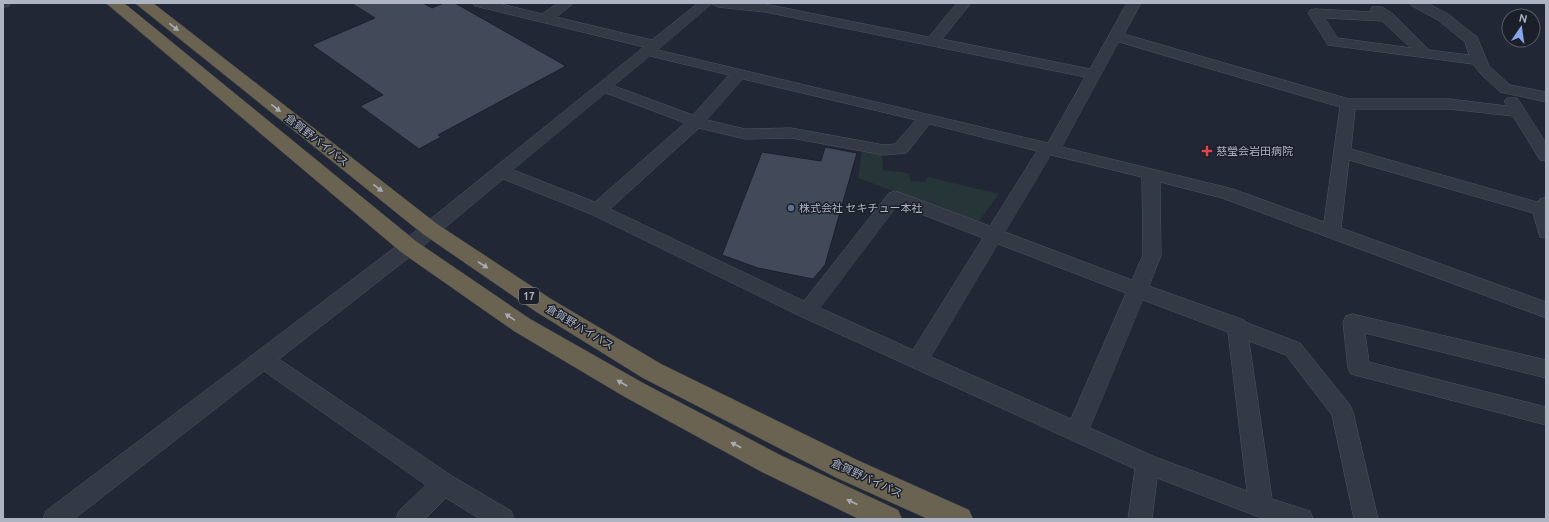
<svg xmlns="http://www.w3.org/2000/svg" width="1549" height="522" font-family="Ubuntu,'Noto Sans JP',sans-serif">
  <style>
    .green { fill: #263538 }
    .building { fill: #424a59; stroke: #1c212b }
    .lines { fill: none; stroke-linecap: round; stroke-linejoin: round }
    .minor-casing { stroke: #4f5460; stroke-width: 1 }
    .highway-casing { stroke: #3c414c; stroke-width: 1 }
    .minor { fill: #343a45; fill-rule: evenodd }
    .highway { fill: #6a6352; fill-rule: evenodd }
    .oneway { fill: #a7acb7 }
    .health-dot { fill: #e0444e; stroke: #1a1f29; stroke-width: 1.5 }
    .service-dot { fill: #5c6f8a; stroke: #1a1f29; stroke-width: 1.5 }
    .labels { text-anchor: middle; stroke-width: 3; stroke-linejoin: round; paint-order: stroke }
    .shield { fill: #1a1f29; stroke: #828794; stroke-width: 1 }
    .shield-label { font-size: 10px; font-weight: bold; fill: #aeb4c2 }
    .street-label { font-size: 11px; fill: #aeb4c2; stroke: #1a1f29 }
    .poi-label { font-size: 11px; fill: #aeb4c2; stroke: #1a1f29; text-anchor: start }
  </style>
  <rect width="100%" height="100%" fill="#212734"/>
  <!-- green -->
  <polygon class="green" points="862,151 882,155 883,170 908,173 911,181 925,182 928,177 999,194 978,222 858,178"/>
  <!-- building -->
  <g class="building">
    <polygon points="351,3 423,3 432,8 444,3 455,3 566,66 438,135 441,137 419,149 360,106 383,95 312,45 375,18"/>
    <polygon points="825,147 857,153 825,265 813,279 758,268 722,255 762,152 821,161"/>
  </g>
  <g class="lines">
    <defs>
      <g id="minor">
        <polygon points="3,3 11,3 9,6 4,7"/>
        <path d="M473 3H497L542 14 558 3H574L556 17 652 40 698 3 765 4 929 37 957 3H971L942 39 1090 69 1127 3H1141L1124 34 1349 99H1449L1507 106 1504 101 1507 98H1517L1546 143V161L1540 160 1513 116 1449 109H1355L1351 149 1537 202 1540 199 1546 197V238L1540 237 1533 213 1349 160 1341 228 1546 302V318L1222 198 1160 182 1161 255 1149 286 1244 320 1245 322 1300 343 1350 405 1353 412 1378 519H1354L1332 415 1286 355 1249 341 1272 499 1310 511 1313 519H1264L1157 478 1152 519H1128L1135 469 800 316 591 214 503 179 416 252 279 359 452 476 511 511 514 519H480L446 498 425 519H396L399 511 426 485 264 371 74 519H43L46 511 402 242 644 47 475 6ZM712 4 718 7 765 12 1085 77 1048 143 658 50ZM1119 42 1340 107 1324 222 1233 189 1062 147ZM650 56 729 75 693 115 614 86ZM743 79 916 120 895 144 884 145 791 128 745 129 707 120ZM606 93 685 123 595 202 513 170ZM930 124 1037 151 990 226 901 193 895 191 889 193 804 301 610 209 699 128 745 139 791 138 884 155 906 153ZM1051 155 1142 177 1143 255 1132 280 1005 232ZM898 205 983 238 913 350 820 308ZM998 244 1126 293 1071 419 931 357ZM1143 300 1228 332 1247 491 1155 457 1090 428Z"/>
        <path d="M1410 3H1427L1448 14 1477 37 1489 66 1510 85 1546 92V102L1500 92 1479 72 1473 64 1328 45 1308 13 1310 10 1315 9 1372 12 1370 10 1372 7H1382L1393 14 1429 50 1469 55 1465 42 1438 20 1412 6ZM1325 18 1382 21 1411 48 1338 38Z"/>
        <polygon points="1353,314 1546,360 1546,378 1365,333 1369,362 1546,407 1546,425 1351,374 1348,368 1343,322 1346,316"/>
      </g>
      <g id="highway">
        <polygon points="106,3 124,3 417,242 530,319 643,383 782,456 898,510 902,519 859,519 762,472 625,397 514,331 401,252"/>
        <polygon points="135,3 153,3 437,224 551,299 661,364 857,460 969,510 973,519 928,519 837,478 643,378 535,311 423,234"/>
      </g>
    </defs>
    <!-- minor casing -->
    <use href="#minor" class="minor-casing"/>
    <!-- highway casing -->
    <use href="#highway" class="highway-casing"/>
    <!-- minor -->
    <use href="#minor" class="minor"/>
    <!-- highway -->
    <use href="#highway" class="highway"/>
  </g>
  <!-- one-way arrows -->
  <defs><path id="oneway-solid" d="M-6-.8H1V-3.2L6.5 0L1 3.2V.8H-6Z"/></defs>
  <g class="oneway">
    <use href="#oneway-solid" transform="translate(174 27) rotate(38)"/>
    <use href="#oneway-solid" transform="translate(276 108) rotate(38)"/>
    <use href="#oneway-solid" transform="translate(378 188) rotate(38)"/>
    <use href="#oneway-solid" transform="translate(483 265) rotate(33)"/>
    <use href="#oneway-solid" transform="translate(510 317) rotate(-146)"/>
    <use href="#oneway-solid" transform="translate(622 383) rotate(-150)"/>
    <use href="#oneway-solid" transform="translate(736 445) rotate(-152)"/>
    <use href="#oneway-solid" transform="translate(852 502) rotate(-155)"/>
  </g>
  <!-- markers -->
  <path class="health-dot" d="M1205 145h4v4h4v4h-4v4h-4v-4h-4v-4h4z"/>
  <circle class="service-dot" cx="791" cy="208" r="4"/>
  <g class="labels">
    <!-- shield labels -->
    <rect class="shield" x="519" y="288" width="20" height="16" rx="3"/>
    <g class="shield-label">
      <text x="529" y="300">17</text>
    </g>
    <!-- street labels -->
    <g class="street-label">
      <text transform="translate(317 140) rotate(38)" y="4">倉賀野バイパス</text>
      <text transform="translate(580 327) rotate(31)" y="4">倉賀野バイパス</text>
      <text transform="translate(867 478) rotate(25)" y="4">倉賀野バイパス</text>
    </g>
    <!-- poi labels -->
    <g class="poi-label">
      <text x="1216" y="155">慈瑩会岩田病院</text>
      <text x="799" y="212">株式会社 セキチュー本社</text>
    </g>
  </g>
  <!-- border -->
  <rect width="1549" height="522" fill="none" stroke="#aeb4c2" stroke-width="8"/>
  <!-- north arrow -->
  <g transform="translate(1521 28) rotate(13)"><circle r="19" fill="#1a1f29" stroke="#555b66"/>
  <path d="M0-3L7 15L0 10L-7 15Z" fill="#88a5ed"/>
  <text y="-6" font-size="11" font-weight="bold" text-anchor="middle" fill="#aeb4c2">N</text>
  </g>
</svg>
